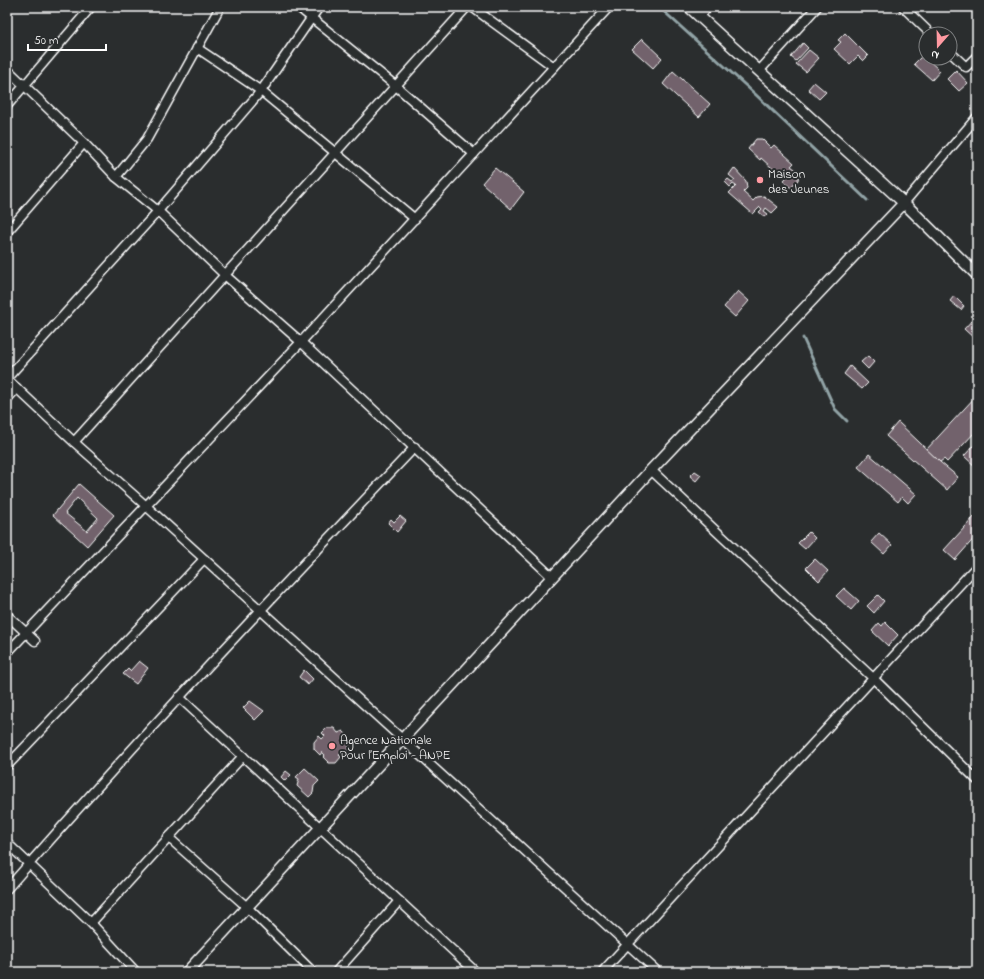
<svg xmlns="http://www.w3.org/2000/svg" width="984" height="979" font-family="'Indie Flower',sans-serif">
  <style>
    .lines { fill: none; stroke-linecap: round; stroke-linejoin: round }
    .stream { stroke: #92a4a7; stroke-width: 3 }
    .building { fill: #72626c; stroke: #fff; fill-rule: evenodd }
    .minor-casing { stroke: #fff; stroke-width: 11 }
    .tertiary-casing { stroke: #fff; stroke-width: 13 }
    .minor { stroke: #2a2d2e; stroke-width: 8 }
    .tertiary { stroke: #2a2d2e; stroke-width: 10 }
    .poi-dot { fill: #ff9aa2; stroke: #2a2d2e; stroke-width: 1.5 }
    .labels { text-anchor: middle; stroke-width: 4; stroke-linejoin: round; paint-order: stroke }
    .poi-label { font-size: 13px; fill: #fff; stroke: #2a2d2e; text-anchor: start }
  </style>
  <rect width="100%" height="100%" fill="#2a2d2e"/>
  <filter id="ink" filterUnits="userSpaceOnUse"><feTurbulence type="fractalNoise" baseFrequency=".025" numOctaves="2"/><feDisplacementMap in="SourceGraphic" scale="8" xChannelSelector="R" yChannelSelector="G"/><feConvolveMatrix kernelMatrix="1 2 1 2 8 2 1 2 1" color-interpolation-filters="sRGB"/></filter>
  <g filter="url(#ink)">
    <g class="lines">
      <!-- stream -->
      <g class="stream">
        <polyline points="659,7 755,94 867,200"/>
        <polyline points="803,338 835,409 847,421"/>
      </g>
    </g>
    <!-- building -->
    <g class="building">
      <polygon points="845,33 868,56 863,61 858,56 850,64 834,49 841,42 838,40"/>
      <polygon points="642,39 662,58 653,68 632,49"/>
      <polygon points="803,43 808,48 796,61 791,57"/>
      <polygon points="809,50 819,58 806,72 796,64"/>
      <polygon points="923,55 940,71 932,80 914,64"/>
      <polygon points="956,70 968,83 959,91 947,79"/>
      <polygon points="673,71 710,104 699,117 663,84"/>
      <polygon points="814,82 826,92 819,99 808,89"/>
      <polygon points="756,139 762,139 771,148 774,145 794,163 791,166 799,172 798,180 791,188 783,181 788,176 785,173 782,177 761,158 760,160 748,149"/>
      <polygon points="495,168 524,192 511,209 482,183"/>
      <polygon points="734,168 746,181 747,188 743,192 753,201 757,197 764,196 778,207 772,213 766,208 764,211 768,214 765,217 759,212 762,209 760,207 753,214 729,193 736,186 733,184 730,187 725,182 728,179 732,182 735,180 729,175"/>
      <polygon points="738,291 749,301 735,317 724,307"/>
      <polygon points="954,296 964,306 961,310 950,301"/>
      <polygon points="975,317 977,319 976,340 964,329"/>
      <polygon points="868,356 874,362 868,369 861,362"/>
      <polygon points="850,366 868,383 862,389 844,374"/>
      <polygon points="977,395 977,430 947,462 944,459 940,462 926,450"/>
      <polygon points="898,422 940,462 958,477 947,490 886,436"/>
      <polygon points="977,442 977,468 964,456"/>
      <polygon points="869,454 916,494 908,503 902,497 898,502 858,467"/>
      <polygon points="695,471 701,475 696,481 690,476"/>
      <path d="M79 484 114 515 87 546 53 515ZM77 498 98 518 87 531 65 513Z"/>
      <polygon points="400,516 406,521 397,532 388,523 391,519 394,522"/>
      <polygon points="975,516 977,518 977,535 955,560 944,550"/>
      <polygon points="809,532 815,538 805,549 798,543"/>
      <polygon points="879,533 892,545 884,554 871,542"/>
      <polygon points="815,559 828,571 819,581 806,568"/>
      <polygon points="844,588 859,601 851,610 836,596"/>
      <polygon points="878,595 884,601 874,613 867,606"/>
      <polygon points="885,622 898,635 888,646 872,631 879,623 882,626"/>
      <polygon points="139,661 148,668 136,684 123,674 128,669 130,671"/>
      <polygon points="304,670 313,679 308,685 299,677"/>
      <polygon points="250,701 264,711 255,720 243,708"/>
      <polygon points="327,728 334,728 338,733 343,731 346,734 345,739 349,743 349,749 344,754 342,752 339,755 341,757 336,763 329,763 323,757 325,755 322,752 320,755 314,749 314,742 319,736 322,739 325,736 322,733"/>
      <polygon points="305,768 319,781 314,786 313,793 309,797 297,786 299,779 296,777"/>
      <polygon points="286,771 291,775 285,781 281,777"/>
    </g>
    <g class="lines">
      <defs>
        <g id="minor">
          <polyline points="298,7 396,86 474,154"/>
          <polyline points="472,7 554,67"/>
          <polyline points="903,7 931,34"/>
          <polyline points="700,16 707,7"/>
          <polyline points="197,48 261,91 415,219"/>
          <polyline points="950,52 966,67 977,56"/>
          <polyline points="7,69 84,143 116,177 158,211 226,276 301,342 552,577"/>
          <polyline points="760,70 817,7"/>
          <polyline points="7,106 91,7"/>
          <polyline points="116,177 147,139 220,7"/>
          <polyline points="904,203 977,117"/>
          <polyline points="7,232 84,143"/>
          <polyline points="7,378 158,211 261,91 319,7"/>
          <polyline points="7,379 74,442 145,505 658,972"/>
          <polyline points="7,399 17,388"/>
          <polyline points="74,442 467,7"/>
          <polyline points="651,470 873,678 977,780"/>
          <polyline points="7,615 35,641"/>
          <polyline points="7,653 301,342 609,7"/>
          <polyline points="179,697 476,972"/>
          <polyline points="7,766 204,559"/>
          <polyline points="168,837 247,907 313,972"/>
          <polyline points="7,843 91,923 136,972"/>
          <path d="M7 889C139 738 276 593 415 447"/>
          <polyline points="91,923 243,756"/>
          <polyline points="336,972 399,901"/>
          <polyline points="602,972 977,566"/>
        </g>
        <g id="tertiary">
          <polyline points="689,7 904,203 977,275"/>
          <polyline points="187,972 651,470 904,203"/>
        </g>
      </defs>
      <!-- minor casing -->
      <use href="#minor" class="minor-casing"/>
      <!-- tertiary casing -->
      <use href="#tertiary" class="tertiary-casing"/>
      <!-- minor -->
      <use href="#minor" class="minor"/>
      <!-- tertiary -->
      <use href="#tertiary" class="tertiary"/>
    </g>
  </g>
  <!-- markers -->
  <g class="poi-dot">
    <circle cx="760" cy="180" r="4"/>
    <circle cx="332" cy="746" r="4"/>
  </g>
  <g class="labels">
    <!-- poi labels -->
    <g class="poi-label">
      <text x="768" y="178">Maison<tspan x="768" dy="15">des Jeunes</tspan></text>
      <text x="340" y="744">Agence Nationale<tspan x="340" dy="15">Pour l’Emploi - ANPE</tspan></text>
    </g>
  </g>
  <!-- margin -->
  <rect width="984" height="979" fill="none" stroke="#2a2d2e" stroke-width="24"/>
  <rect x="12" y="12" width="960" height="955" fill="none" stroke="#fff" stroke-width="1.5" filter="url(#ink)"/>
  <!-- north arrow -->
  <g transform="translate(938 46) rotate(200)"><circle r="19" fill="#2a2d2e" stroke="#7f8182"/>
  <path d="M0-3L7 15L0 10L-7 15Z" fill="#ff9aa2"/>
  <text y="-6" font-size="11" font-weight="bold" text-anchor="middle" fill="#ffffff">N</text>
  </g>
  <!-- scale -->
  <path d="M28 44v6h78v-6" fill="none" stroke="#ffffff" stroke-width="2"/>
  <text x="34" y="44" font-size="12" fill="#ffffff" stroke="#2a2d2e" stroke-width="3" paint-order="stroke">50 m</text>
</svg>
